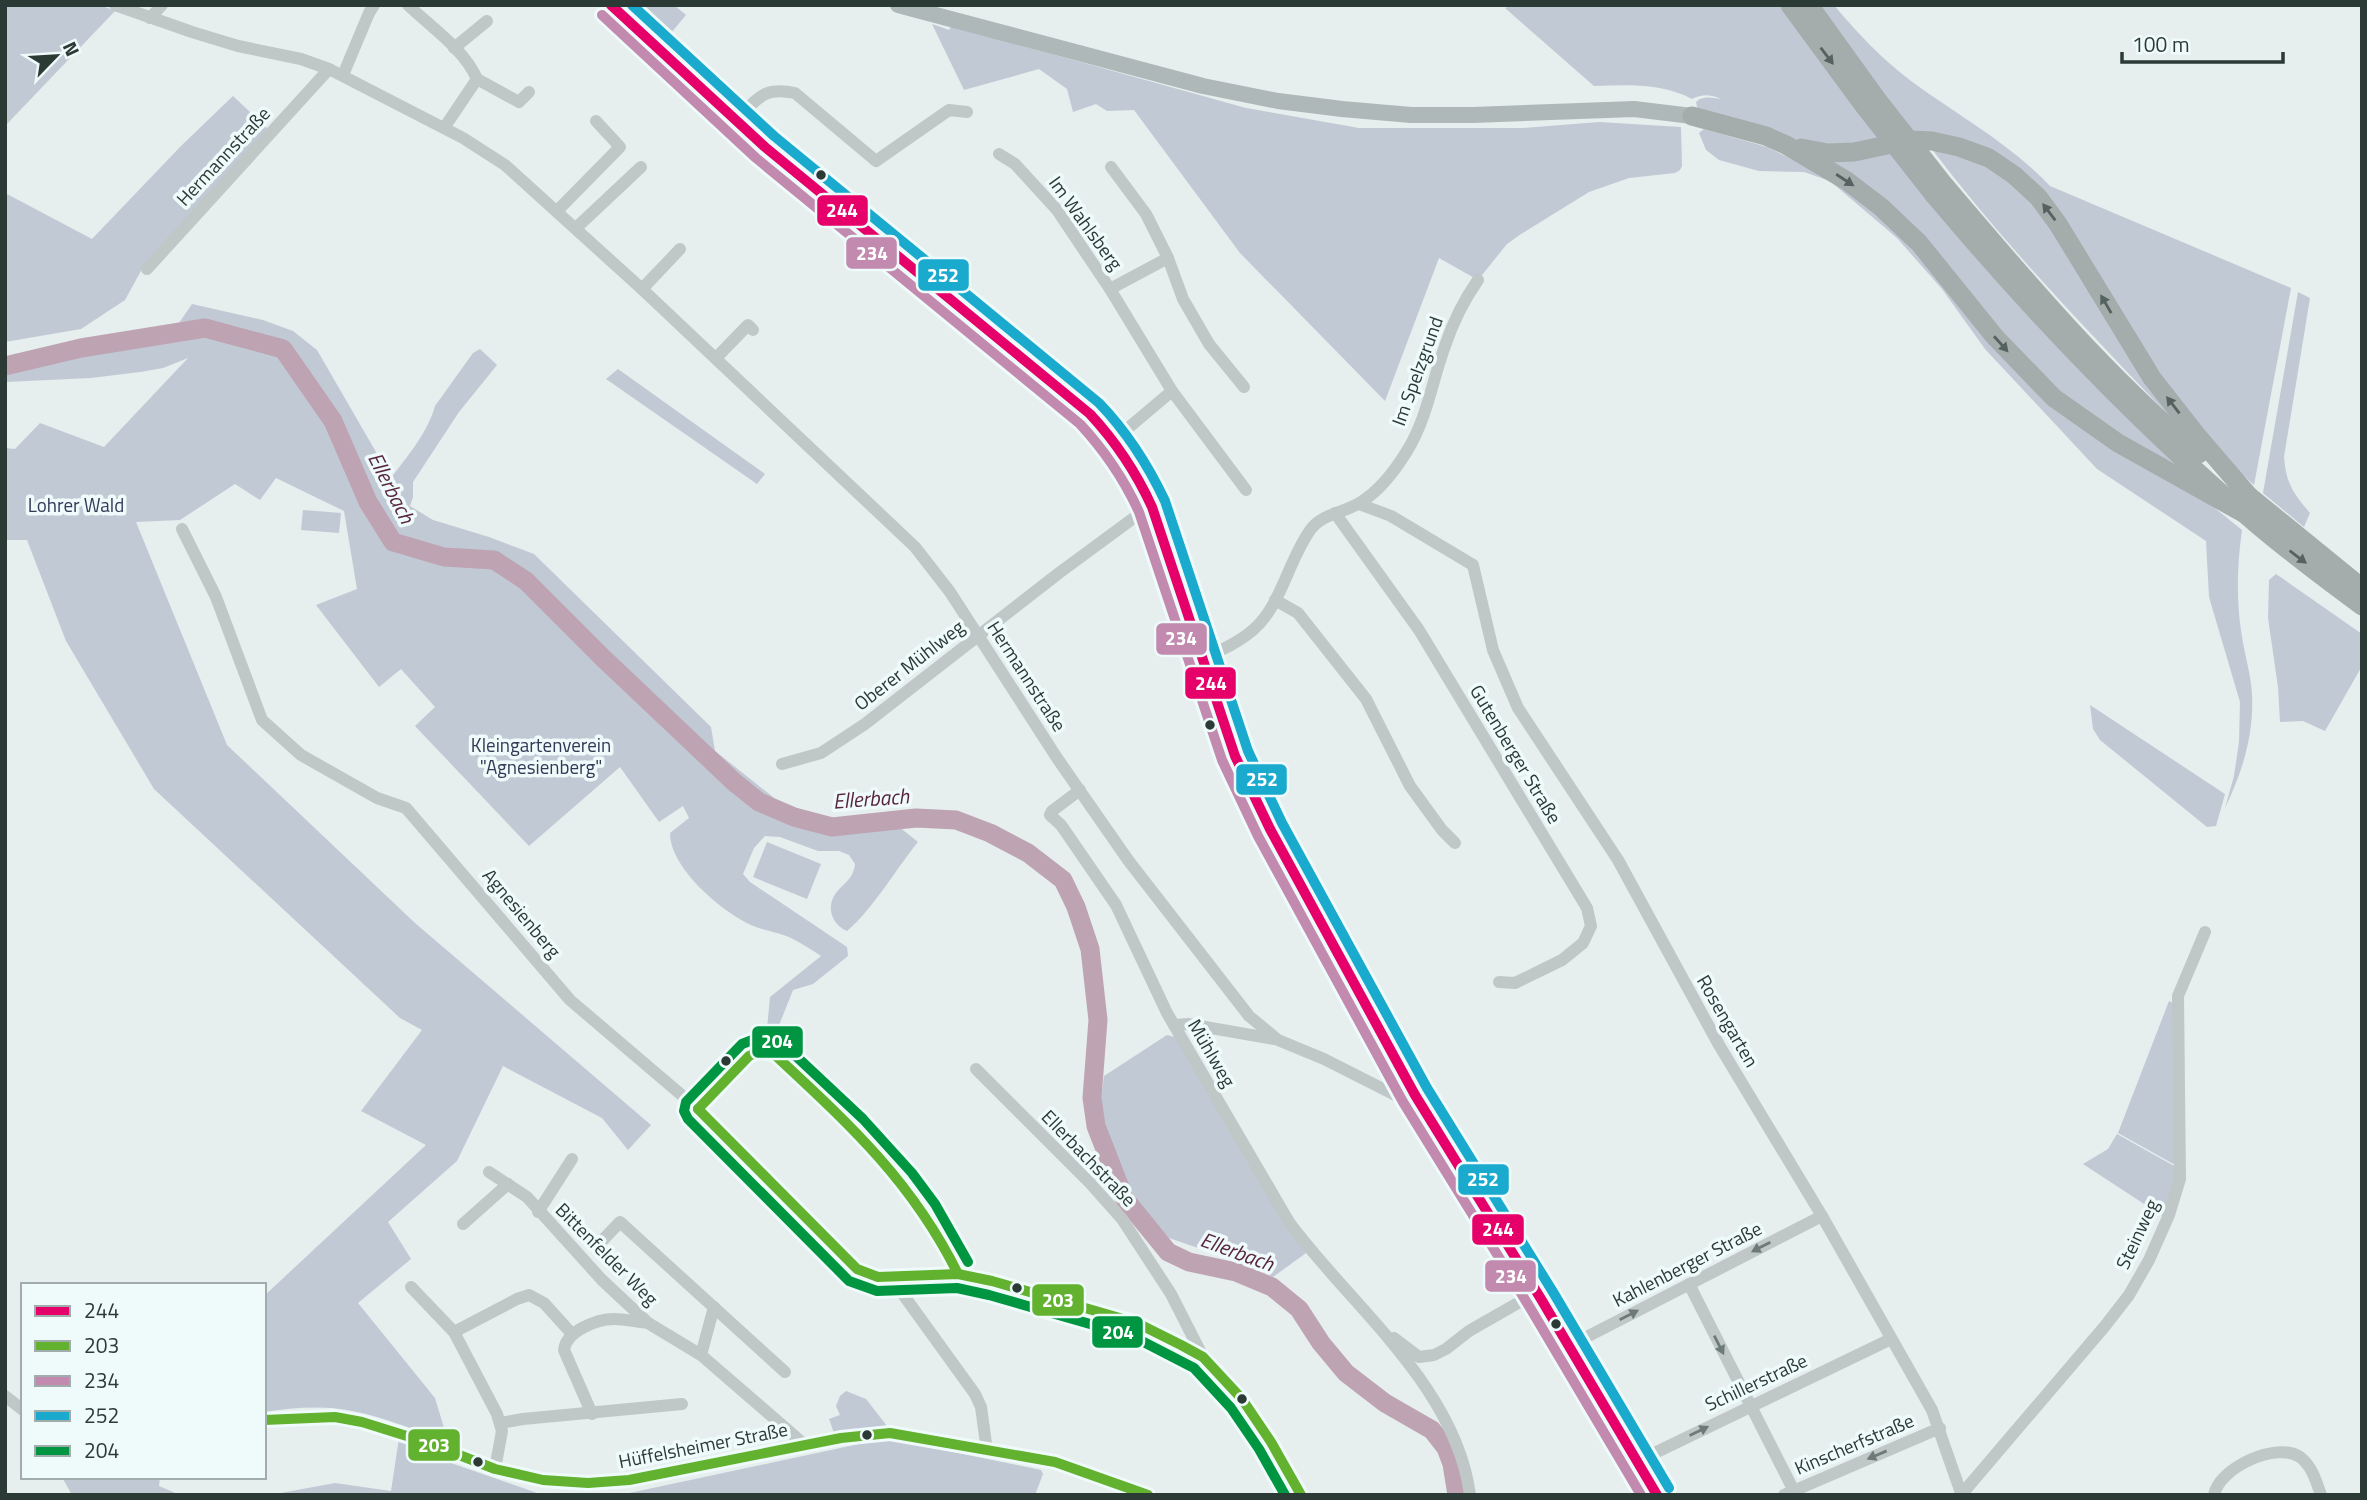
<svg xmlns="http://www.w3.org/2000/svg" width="2367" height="1500" font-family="'Titillium Web',sans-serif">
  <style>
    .green { fill: #c1c9d5 }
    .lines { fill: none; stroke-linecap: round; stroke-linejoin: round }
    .river { stroke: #bea3b2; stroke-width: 19 }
    .minor { stroke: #bfc8c7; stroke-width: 12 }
    .tertiary { stroke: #bfc8c7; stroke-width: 14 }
    .secondary { stroke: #afb8b8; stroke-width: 16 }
    .trunk { stroke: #a4adac; stroke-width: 19 }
    .trunk-bridge { stroke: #a4adac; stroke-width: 19 }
    .bus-1-casing { stroke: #effafa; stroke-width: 16 }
    .bus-2-casing { stroke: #effafa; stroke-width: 16 }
    .bus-3-casing { stroke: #effafa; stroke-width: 16 }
    .bus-4-casing { stroke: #effafa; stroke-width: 16 }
    .bus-5-casing { stroke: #effafa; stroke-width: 16 }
    .bus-1 { stroke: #e60069; stroke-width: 10 }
    .bus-2 { stroke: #62b22f; stroke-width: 10 }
    .bus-3 { stroke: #c18aae; stroke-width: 10 }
    .bus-4 { stroke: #1aaacd; stroke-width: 10 }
    .bus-5 { stroke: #009641; stroke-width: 10 }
    .oneway { fill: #56625f }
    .oneway2 { fill: #6e7a77 }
    .bus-dot { fill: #2c3a36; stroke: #effafa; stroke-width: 2.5 }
    .labels { text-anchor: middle; stroke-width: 7; stroke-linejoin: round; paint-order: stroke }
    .street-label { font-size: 19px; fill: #2c3a36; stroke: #effafa }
    .park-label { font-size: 19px; fill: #323956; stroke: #effafa }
    .water-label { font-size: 21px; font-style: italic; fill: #58253e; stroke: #effafa }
    .line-badge { stroke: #effafa; stroke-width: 2.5 }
    .badge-label { font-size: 19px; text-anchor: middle; font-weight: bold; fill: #fff }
  </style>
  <rect width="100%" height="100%" fill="#e6eeee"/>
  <!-- green -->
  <g class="green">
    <polygon points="5,5 100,5 115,11 5,126"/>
    <polygon points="640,5 674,5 686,15 671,33"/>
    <path d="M1512 5H1834C1857 33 1882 59 1911 81 1960 117 2008 142 2050 186L2291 288 2254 485 2226 460 2187 416 2079 247 1972 146 1816 149 1698 110 1696 102C1703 95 1712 98 1721 99 1710 94 1702 94 1692 99 1662 83 1626 85 1594 86L1505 8Z"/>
    <polygon points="932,24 949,30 951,26 1246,108 1359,128 1523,128 1599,122 1681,127 1682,166 1680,170 1675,173 1629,178 1589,192 1521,234 1507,244 1478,280 1439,258 1385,401 1240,253 1134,110 1107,111 1096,104 1073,112 1067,89 1039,69 964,90"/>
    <polygon points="233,96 268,129 142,269 125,300 81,329 5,342 5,193 92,239 181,146"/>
    <path d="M1704 129 1767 147 1836 181 1896 231 1989 340 2200 496 2242 530C2237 566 2236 601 2242 637 2245 656 2251 675 2252 695 2254 735 2242 773 2225 808L2234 776 2239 742 2240 702 2209 597 2206 541 2097 469 1985 349 1942 289 1897 238 1830 181 1804 172 1759 171 1719 160 1706 150 1699 133Z"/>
    <path d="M1928 144 1974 155 2030 193 2175 422C2089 332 2003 244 1928 144Z"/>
    <polygon points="1888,147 2190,471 2129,442 2043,381 1828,165 1830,157"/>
    <path d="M2298 292 2310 298 2284 457C2286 483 2293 493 2310 513L2304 527 2263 493Z"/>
    <path d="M192 304 263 320 293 331 317 350 391 478C407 457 428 432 435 406L473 353 480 349 497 365 459 412 413 482V497L410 506 433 520 489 537 534 554 711 727 715 751 783 805 829 821 847 823 883 814 918 842C895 870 874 908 847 931 834 926 827 911 833 898 840 884 853 882 855 864L849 855 839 851H818L780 837 765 836 754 848 743 874 750 882 847 947 848 956 813 984 793 990 774 1038 766 1039 770 997 821 956C812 950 803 944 793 939 780 932 764 931 751 925 721 911 670 868 670 833L689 818 683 806 659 822 620 767 529 846 415 726 435 707 401 669 379 687 316 605 357 589 344 511 276 478 260 500 235 484 180 520 136 522 227 745 415 923 651 1125 628 1150 602 1118 503 1066 457 1161 388 1222 411 1259 358 1303 435 1398 448 1441C415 1430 381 1416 347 1410 321 1405 290 1408 264 1412V1296L426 1145 361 1111 422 1030 400 1018 154 789 66 641 27 540H5V448L15 449 40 423 104 447 188 358 163 368 140 372 91 378 5 382V361C62 344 121 336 179 323Z"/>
    <polygon points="618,369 765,474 757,484 606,379"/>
    <polygon points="303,510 341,513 339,533 301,530"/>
    <polygon points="2276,574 2362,634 2362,666 2325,731 2303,721 2280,722 2278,687 2268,618 2269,580"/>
    <polygon points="2090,705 2225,794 2216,826 2207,827 2100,740 2093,729"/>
    <polygon points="767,842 821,864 807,899 753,877"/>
    <polygon points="2169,1001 2173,1003 2177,1166 2118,1133"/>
    <polygon points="1167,1035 1178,1038 1280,1216 1306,1253 1273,1277 1233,1260 1169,1238 1146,1213 1121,1176 1109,1141 1100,1108 1104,1076"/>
    <polygon points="2117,1134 2176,1167 2174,1187 2164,1217 2083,1164 2108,1149"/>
    <polygon points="846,1391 866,1399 887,1426 834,1433 829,1419 840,1415 836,1406 840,1396"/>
    <polygon points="399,1438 451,1463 540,1494 552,1495 270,1495 335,1483 391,1491"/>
    <polygon points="895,1440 1041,1470 1043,1474 1035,1495 620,1495 859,1444"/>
    <polygon points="62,1477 160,1477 159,1486 180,1495 72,1495"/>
  </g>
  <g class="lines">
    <!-- river -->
    <polyline class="river" points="5,366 81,348 205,328 283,349 333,421 368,502 393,542 444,557 494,560 526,581 603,658 734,782 759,802 794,817 832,827 916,818 956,820 990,833 1028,853 1063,880 1076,907 1090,949 1098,1020 1092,1098 1096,1126 1124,1198 1168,1252 1189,1262 1236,1272 1272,1287 1299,1309 1321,1343 1346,1373 1385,1403 1432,1430 1446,1448 1452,1464 1457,1495"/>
    <!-- minor -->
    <g class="minor">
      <polyline points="115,5 192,32 238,46 301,59 329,69 463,138 505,165 642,289 915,547 950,592 1057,758 1128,860 1249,1016 1278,1040 1324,1059 1403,1099 1415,1095"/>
      <path d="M408 5C431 27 464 49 477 79L444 128"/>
      <polyline points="150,18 162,5"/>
      <polyline points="454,48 487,21"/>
      <polyline points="343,75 369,13 374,5"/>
      <polyline points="477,79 519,102 529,92"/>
      <path d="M735 121C757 100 762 86 795 93L876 161 949 110 967 112"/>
      <polyline points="999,154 1015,164 1057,210 1110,289 1172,391 1246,490"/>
      <polyline points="1111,167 1146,214 1168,258 1183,299 1209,344 1244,387"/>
      <polyline points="557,211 620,147 596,121"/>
      <polyline points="576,228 641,167"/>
      <polyline points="147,269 329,69"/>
      <polyline points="642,289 680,249"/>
      <polyline points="1110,289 1168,258"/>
      <polyline points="716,358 748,325 753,330"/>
      <polyline points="1114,440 1172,391"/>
      <polyline points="1359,504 1391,516 1473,565 1493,650 1518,708 1618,860 1719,1045 1822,1216 1932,1410 1961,1493"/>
      <polyline points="1335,513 1419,630 1587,908 1591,926 1583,943 1562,960 1515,983 1499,982"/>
      <polyline points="182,529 216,597 262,720 301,755 377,798 406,808 570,1000 698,1109 733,1142 849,1263 857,1269 878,1277 958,1274 992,1281 1116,1316 1137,1323 1181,1345 1203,1357 1242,1399 1271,1442 1301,1495"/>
      <polyline points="1275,600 1298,613 1366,699 1410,786 1442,830 1455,843"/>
      <path d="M1202 659C1219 651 1238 643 1253 630 1282 605 1288 560 1311 529 1323 513 1345 513 1361 502 1379 491 1396 469 1407 451 1427 419 1432 381 1445 346 1453 322 1464 300 1478 280"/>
      <polyline points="782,764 821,753 865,724 1059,573 1135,517 1152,507"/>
      <path d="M1080 790 1052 811 1050 815 1061 825 1116 905 1167 1013 1289 1222C1350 1305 1456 1386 1470 1495"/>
      <polyline points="1174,1025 1188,1024 1274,1039"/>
      <polyline points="976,1069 1090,1183 1122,1219 1171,1294 1203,1357"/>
      <path d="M698 1109 734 1070 749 1056 760 1051 775 1055C844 1120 920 1184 958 1274"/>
      <polyline points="489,1172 527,1197 602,1280 648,1323 701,1355 805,1445"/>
      <polyline points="538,1212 572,1159"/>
      <polyline points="463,1224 508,1184"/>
      <polyline points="598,1245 620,1222 785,1372"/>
      <polyline points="897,1277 902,1293 975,1394 981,1407 987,1451"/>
      <polyline points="1689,1284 1796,1495"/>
      <polyline points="411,1287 454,1332 497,1414 502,1431 495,1469"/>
      <polyline points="454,1332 517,1299 529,1295 544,1303 572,1334"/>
      <polyline points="1394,1338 1419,1357 1434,1355 1446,1349 1469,1331 1537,1292"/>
      <polyline points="1569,1346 1822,1216"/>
      <polyline points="701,1355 714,1307"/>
      <polyline points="5,1396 23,1410"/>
      <path d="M592 1414 564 1350C566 1331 597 1319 614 1319 625 1319 637 1322 648 1323"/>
      <polyline points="264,1420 335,1417 362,1422 426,1442 495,1469 543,1480 588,1483 629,1480 841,1438 890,1433 1055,1462 1149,1495"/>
      <polyline points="500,1423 523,1419 682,1404"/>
      <polyline points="1638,1461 1891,1339"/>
      <polyline points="1784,1495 1940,1428"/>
      <polyline points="1961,1495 2105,1326 2129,1295 2149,1260 2169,1215 2180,1179 2178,996 2205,932"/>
      <path d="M2214 1495C2219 1468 2276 1441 2300 1457 2312 1466 2316 1481 2321 1495"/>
    </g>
    <!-- tertiary -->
    <path class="tertiary" d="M611 5 765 147 1090 414C1118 442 1136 471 1152 507L1235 756 1270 829 1373 1021 1415 1095 1541 1299 1657 1495"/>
    <!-- secondary -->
    <polyline class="secondary" points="898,5 1203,86 1278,101 1342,109 1411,115 1473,115 1634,109 1692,116"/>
    <!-- trunk -->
    <g class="trunk">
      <polyline points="1790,5 1865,107"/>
      <polyline points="1809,5 1876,98"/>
      <polyline points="1692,116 1766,136 1786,145 1847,181 1881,207 1919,243 1995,337 2054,398 2118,443 2245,514"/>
      <polyline points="1801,148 1828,153 1854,152 1911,140 1932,141 1959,147 1989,158 2014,175 2038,197 2058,224 2152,378 2199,438 2248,495"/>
      <path d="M1945 186C2024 279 2105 375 2199 454"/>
      <path d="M1934 195C2030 309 2132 417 2245 514 2282 547 2322 576 2362 606"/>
      <polyline points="2238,487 2362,588"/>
    </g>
    <!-- trunk-bridge -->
    <g class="trunk-bridge">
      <polyline points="1876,98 1945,186"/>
      <polyline points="1865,107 1934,195"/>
    </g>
    <defs>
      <path id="bus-1" d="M611 5 765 147 1090 414C1116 442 1136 472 1152 507L1235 756 1270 829 1415 1095 1541 1299 1657 1495"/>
      <g id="bus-2">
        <polyline points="698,1109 857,1269 878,1277 958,1274 992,1281 1137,1323 1181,1345 1203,1357 1242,1399 1271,1442 1301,1495"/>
        <path d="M698 1109 749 1056 760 1051 775 1055C849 1124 912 1181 958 1274"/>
        <polyline points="264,1420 335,1417 362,1422 426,1442 495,1469 543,1480 588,1483 629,1480 841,1438 890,1433 1055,1462 1148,1495"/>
      </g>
      <path id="bus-3" d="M602 15 756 158 1080 424C1105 451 1124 479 1139 512L1222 760 1258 836 1403 1102 1529 1306 1641 1495"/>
      <path id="bus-4" d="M632 5 774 136 1099 403C1127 432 1148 465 1165 501L1248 751 1282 823 1427 1088 1553 1292 1669 1488"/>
      <polyline id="bus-5" points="968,1262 935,1204 912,1173 863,1119 782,1043 760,1037 742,1044 686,1102 684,1111 688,1119 849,1281 877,1291 957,1288 989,1295 1132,1336 1194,1368 1231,1408 1259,1449 1285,1495"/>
    </defs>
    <!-- bus-1 casing -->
    <use href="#bus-1" class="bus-1-casing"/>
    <!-- bus-2 casing -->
    <use href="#bus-2" class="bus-2-casing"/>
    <!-- bus-3 casing -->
    <use href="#bus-3" class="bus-3-casing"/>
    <!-- bus-4 casing -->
    <use href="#bus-4" class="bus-4-casing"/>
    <!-- bus-5 casing -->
    <use href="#bus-5" class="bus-5-casing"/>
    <!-- bus-1 -->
    <use href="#bus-1" class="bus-1"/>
    <!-- bus-2 -->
    <use href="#bus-2" class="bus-2"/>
    <!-- bus-3 -->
    <use href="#bus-3" class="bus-3"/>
    <!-- bus-4 -->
    <use href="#bus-4" class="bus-4"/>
    <!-- bus-5 -->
    <use href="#bus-5" class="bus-5"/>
  </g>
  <!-- one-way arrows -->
  <defs><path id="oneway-solid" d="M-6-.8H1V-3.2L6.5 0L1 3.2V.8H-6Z" transform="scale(1.75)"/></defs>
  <g class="oneway">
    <use href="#oneway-solid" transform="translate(1827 56) rotate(53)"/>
    <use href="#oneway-solid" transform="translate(1845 180) rotate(33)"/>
    <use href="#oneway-solid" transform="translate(2049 212) rotate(-127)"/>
    <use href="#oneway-solid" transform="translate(2106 304) rotate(-120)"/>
    <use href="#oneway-solid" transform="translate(2001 344) rotate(48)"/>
    <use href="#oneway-solid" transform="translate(2173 405) rotate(-128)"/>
    <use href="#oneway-solid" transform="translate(2298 557) rotate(37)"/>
  </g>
  <g class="oneway2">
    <use href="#oneway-solid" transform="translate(1761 1247) rotate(153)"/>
    <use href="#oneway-solid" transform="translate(1629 1315) rotate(-27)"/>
    <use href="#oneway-solid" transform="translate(1719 1345) rotate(63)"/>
    <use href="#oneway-solid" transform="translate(1699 1431) rotate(-26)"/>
    <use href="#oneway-solid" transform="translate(1877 1455) rotate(157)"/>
  </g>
  <!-- markers -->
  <g class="bus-dot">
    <circle cx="821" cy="175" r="6"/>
    <circle cx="1210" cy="725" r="6"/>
    <circle cx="726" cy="1061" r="6"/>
    <circle cx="1017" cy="1288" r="6"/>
    <circle cx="1556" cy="1324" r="6"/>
    <circle cx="1242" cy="1399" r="6"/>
    <circle cx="867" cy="1435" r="6"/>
    <circle cx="478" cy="1462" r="6"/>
  </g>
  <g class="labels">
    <!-- street labels -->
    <g class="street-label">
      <text transform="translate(223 156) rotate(-47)" y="7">Hermannstraße</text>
      <text transform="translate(1086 223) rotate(54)" y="7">Im Wahlsberg</text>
      <text transform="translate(1417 371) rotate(-70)" y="7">Im Spelzgrund</text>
      <text transform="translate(909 665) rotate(-38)" y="7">Oberer Mühlweg</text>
      <text transform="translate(1027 676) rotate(57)" y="7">Hermannstraße</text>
      <text transform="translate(1516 754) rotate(59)" y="7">Gutenberger Straße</text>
      <text transform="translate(522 913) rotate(50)" y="7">Agnesienberg</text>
      <text transform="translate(1728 1021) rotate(60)" y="7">Rosengarten</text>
      <text transform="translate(1212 1053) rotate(60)" y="7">Mühlweg</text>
      <text transform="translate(1089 1158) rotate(46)" y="7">Ellerbachstraße</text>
      <text transform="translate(2137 1234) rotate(-65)" y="7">Steinweg</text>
      <text transform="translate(607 1254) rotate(45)" y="7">Bittenfelder Weg</text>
      <text transform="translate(1687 1264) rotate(-27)" y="7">Kahlenberger Straße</text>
      <text transform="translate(1756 1382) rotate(-25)" y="7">Schillerstraße</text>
      <text transform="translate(1854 1444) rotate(-23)" y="7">Kinscherfstraße</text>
      <text transform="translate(703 1445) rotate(-11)" y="7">Hüffelsheimer Straße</text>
    </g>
    <!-- park labels -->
    <g class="park-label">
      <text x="76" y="512">Lohrer Wald</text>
      <text x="541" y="752">Kleingartenverein<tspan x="541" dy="22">"Agnesienberg"</tspan></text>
    </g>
    <!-- water labels -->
    <g class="water-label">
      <text transform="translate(391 488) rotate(63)" y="7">Ellerbach</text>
      <text transform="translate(871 799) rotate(-4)" y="7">Ellerbach</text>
      <text transform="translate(1237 1252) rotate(20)" y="7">Ellerbach</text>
    </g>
  </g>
  <g class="line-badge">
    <rect x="816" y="194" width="53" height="33" rx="7" fill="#e60069"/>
    <rect x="845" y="236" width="53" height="34" rx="7" fill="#c18aae"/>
    <rect x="917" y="258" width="53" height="34" rx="7" fill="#1aaacd"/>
    <rect x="1155" y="622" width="53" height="34" rx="7" fill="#c18aae"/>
    <rect x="1184" y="666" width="53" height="34" rx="7" fill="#e60069"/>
    <rect x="1235" y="763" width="53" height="33" rx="7" fill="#1aaacd"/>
    <rect x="751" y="1025" width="53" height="34" rx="7" fill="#009641"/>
    <rect x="1457" y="1163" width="53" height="33" rx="7" fill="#1aaacd"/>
    <rect x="1471" y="1213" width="54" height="33" rx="7" fill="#e60069"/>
    <rect x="1484" y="1259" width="53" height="34" rx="7" fill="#c18aae"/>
    <rect x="1031" y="1283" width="54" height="34" rx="7" fill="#62b22f"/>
    <rect x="1091" y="1315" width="53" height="34" rx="7" fill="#009641"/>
    <rect x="407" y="1428" width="54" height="34" rx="7" fill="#62b22f"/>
  </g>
  <g class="badge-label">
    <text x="842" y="217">244</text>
    <text x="872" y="260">234</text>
    <text x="943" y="282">252</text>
    <text x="1181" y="645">234</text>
    <text x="1211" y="690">244</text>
    <text x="1262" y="786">252</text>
    <text x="777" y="1048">204</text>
    <text x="1483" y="1186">252</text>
    <text x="1498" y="1236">244</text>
    <text x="1511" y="1283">234</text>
    <text x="1058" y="1307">203</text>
    <text x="1118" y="1339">204</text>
    <text x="434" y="1452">203</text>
  </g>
  <!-- border -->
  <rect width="2367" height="1500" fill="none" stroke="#2c3a36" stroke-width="14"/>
  <!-- legend -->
  <rect x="21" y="1283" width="245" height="196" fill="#effafa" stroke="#a1adac" stroke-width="2"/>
  <rect x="35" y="1306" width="35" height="10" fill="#e60069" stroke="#a1adac" stroke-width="2"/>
  <text x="84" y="1318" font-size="21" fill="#2c3a36">244</text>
  <rect x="35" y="1341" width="35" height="10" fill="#62b22f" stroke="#a1adac" stroke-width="2"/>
  <text x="84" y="1353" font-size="21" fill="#2c3a36">203</text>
  <rect x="35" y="1376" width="35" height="10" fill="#c18aae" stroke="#a1adac" stroke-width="2"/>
  <text x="84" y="1388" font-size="21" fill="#2c3a36">234</text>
  <rect x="35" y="1411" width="35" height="10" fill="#1aaacd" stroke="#a1adac" stroke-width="2"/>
  <text x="84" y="1423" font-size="21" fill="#2c3a36">252</text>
  <rect x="35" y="1446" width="35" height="10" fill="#009641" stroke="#a1adac" stroke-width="2"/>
  <text x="84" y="1458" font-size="21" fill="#2c3a36">204</text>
  <!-- north arrow -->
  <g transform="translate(56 56) rotate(65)" stroke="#effafa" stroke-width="5" paint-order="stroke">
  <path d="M0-5L12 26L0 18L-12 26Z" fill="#2c3a36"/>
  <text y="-10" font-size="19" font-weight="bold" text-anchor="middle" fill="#2c3a36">N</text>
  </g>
  <!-- scale -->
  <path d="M2122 52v10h161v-10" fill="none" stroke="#2c3a36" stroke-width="3.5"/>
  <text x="2132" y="52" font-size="21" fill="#2c3a36" stroke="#effafa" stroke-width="5" paint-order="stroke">100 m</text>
</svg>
